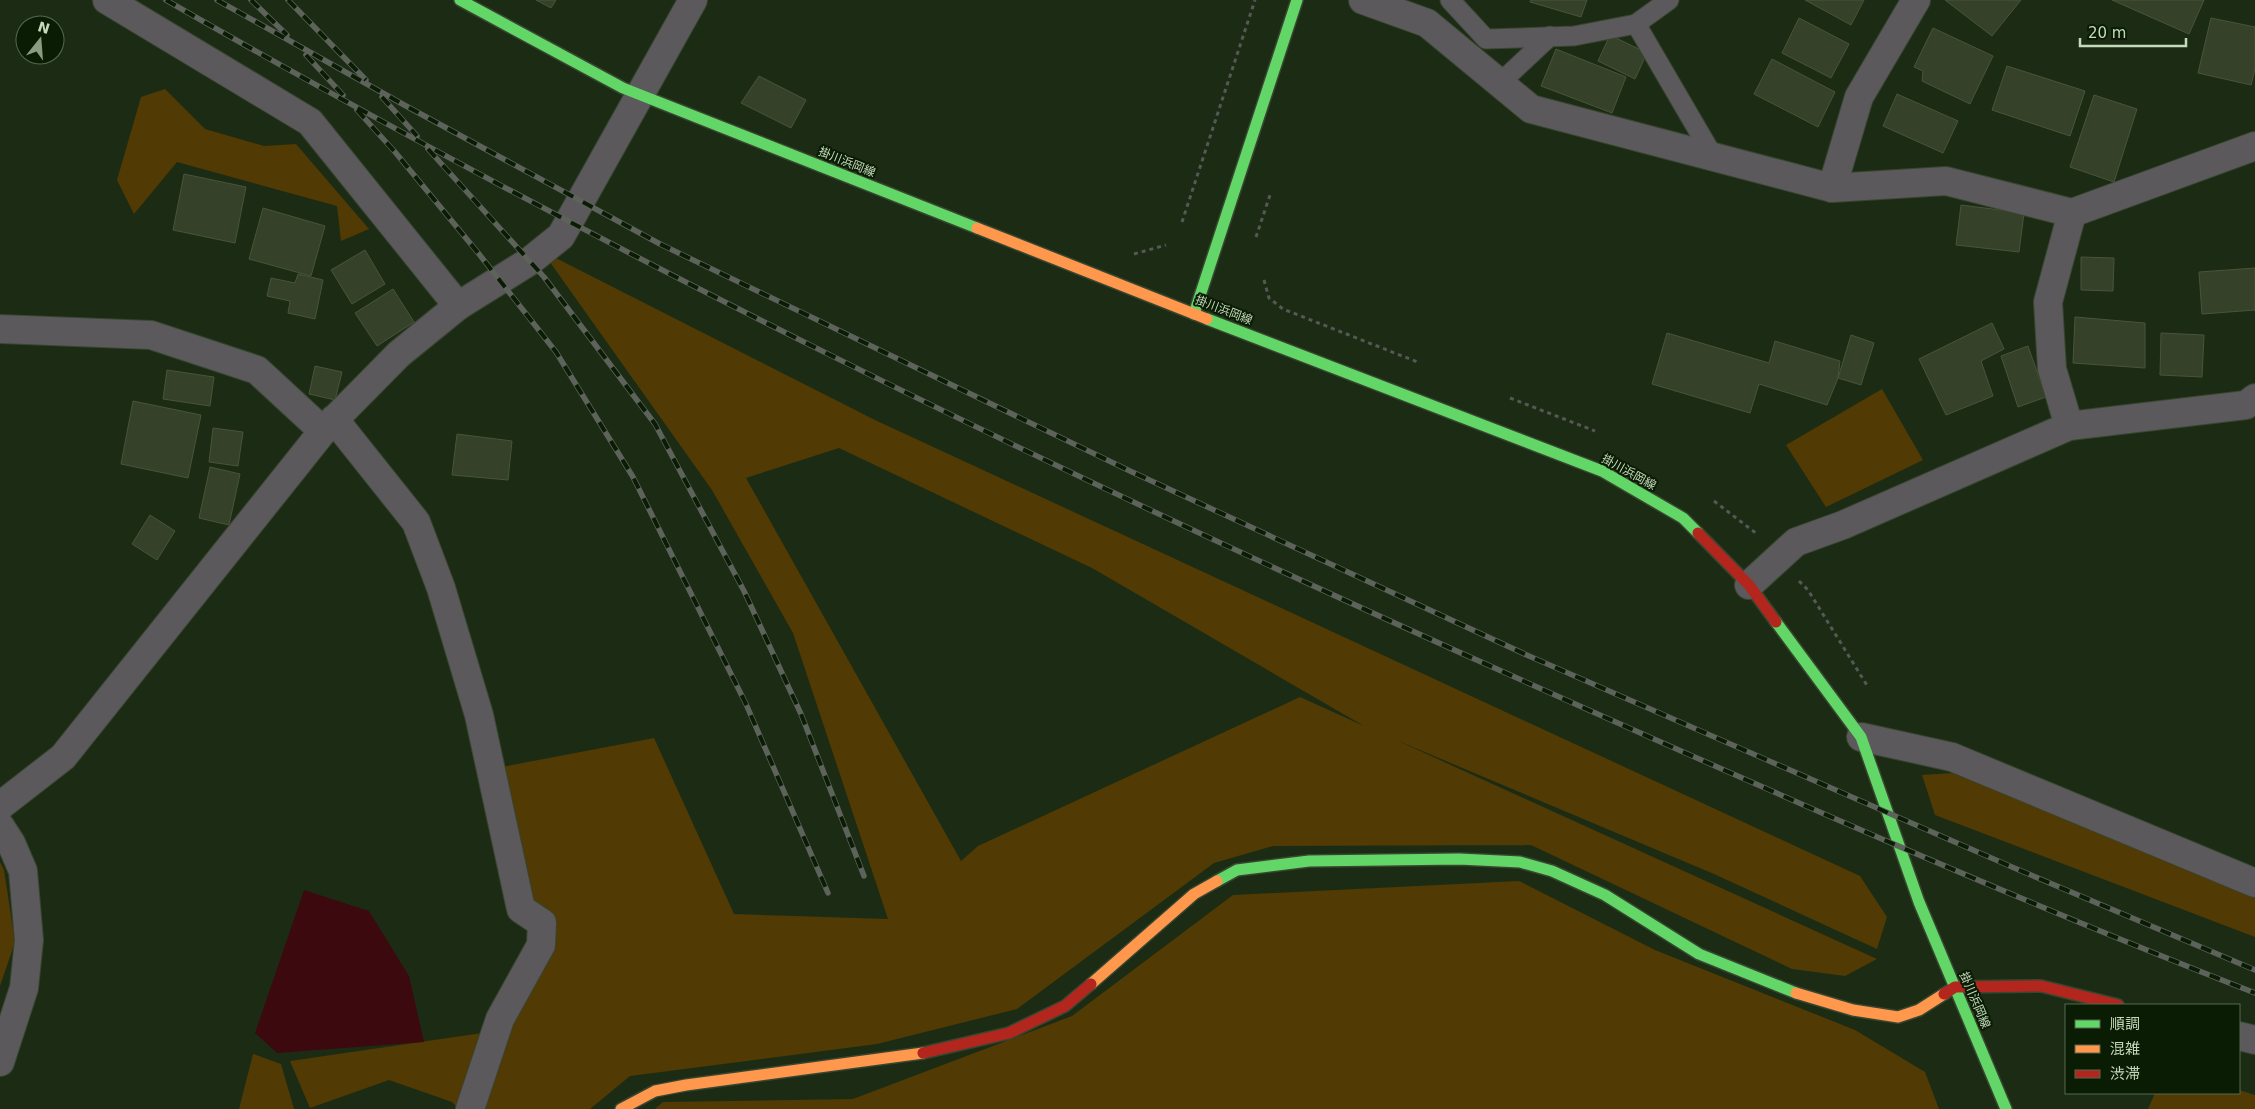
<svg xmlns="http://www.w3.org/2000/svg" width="2255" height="1109" font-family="'DejaVu Sans','Noto Sans JP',sans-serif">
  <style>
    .green { fill: #513a03; fill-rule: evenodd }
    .water { fill: #3c090f }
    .building { fill: #364129; stroke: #49543a }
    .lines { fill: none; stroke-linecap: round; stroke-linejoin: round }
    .lane-casing { stroke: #384631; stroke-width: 21 }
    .street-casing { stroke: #384631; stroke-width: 30 }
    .fast-casing { stroke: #384631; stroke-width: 14 }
    .slow-casing { stroke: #384631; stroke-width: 14 }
    .jam-casing { stroke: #384631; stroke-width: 14 }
    .path { stroke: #565855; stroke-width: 3; stroke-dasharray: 4 4; stroke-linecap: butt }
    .lane { stroke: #5c595c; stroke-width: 19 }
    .street { stroke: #5c595c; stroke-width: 28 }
    .fast { stroke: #63d668; stroke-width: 11 }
    .slow { stroke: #ff974d; stroke-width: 11 }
    .jam { stroke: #b3261e; stroke-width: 11 }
    .rail-casing { stroke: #5d625b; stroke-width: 5.5 }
    .rail { stroke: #0b1c04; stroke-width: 4; stroke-dasharray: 11; stroke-linecap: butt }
    .labels { text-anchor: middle; stroke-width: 4; stroke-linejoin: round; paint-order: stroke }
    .street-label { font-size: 12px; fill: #c3dabb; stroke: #0b1c04 }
  </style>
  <rect width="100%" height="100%" fill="#1c2c14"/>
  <!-- green -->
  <g class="green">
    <polygon points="165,89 205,129 264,146 296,144 369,229 341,241 337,206 177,162 134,214 117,180 141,97"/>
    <path d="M542 251 875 420 1860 876 1887 917 1877 949 1714 874 1396 740 1877 959 1845 976 1792 969 1531 845 1273 846 1214 863 1017 1009 877 1044 630 1076 590 1109H459L452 1102 389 1080 310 1108 290 1061 496 1031 542 923 517 888 491 769 654 738 734 914 888 919 793 633 712 490ZM839 448 1092 568 1364 726 1300 697 978 846 961 861 746 478Z"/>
    <polygon points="1882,389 1923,460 1826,507 1786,445"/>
    <polygon points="1952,773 2255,893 2255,937 1935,815 1922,775"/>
    <polygon points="0,862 4,870 15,942 0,986"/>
    <polygon points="1519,881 1655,950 1855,1030 1925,1072 1939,1109 655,1109 663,1102 853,1099 1072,1016 1233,895"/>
    <polygon points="253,1054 281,1064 294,1109 239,1109"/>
    <polygon points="2239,1090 2255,1095 2255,1109 2148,1109 2155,1093 2239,1093"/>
  </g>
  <!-- water -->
  <polygon class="water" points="304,890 369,911 409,976 424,1042 277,1053 255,1033"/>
  <!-- building -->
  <g class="building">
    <polygon points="536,0 556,0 551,8"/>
    <polygon points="1531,0 1587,0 1581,17 1530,2"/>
    <polygon points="1805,0 1864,0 1851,25"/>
    <polygon points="1945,0 2021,0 1992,36"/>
    <polygon points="2112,0 2204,0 2189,34"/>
    <polygon points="1799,18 1849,44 1831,78 1782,53"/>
    <polygon points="2211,18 2255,27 2255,69 2251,85 2198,73"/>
    <polygon points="1933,28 1993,56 1970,104 1922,81 1923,71 1914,67"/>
    <polygon points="1610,35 1647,53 1635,79 1598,61"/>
    <polygon points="1556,49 1626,77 1612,113 1541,86"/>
    <polygon points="1772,59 1835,92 1818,127 1754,94"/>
    <polygon points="2007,66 2085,91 2070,136 1992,110"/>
    <polygon points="759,76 806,100 791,128 741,103"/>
    <polygon points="1897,94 1958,121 1943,153 1883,126"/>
    <polygon points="2094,95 2137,109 2114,182 2070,167"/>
    <polygon points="184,174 246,187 235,243 173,230"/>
    <polygon points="1961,205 2024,213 2019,252 1956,245"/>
    <polygon points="263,208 325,226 311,276 249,259"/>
    <polygon points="365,250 385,284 352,304 331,270"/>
    <polygon points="2081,257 2114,258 2113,291 2081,290"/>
    <polygon points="2255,268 2255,310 2202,314 2199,272"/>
    <polygon points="298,274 323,280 315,319 288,313 290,301 267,296 271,278 295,283"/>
    <polygon points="393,289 414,322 377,346 355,313"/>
    <polygon points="2075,317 2145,323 2145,368 2073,363"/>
    <polygon points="1992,323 2004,349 1981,361 1993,396 1946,415 1919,359"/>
    <polygon points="1667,333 1769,363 1775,341 1840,361 1838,378 1827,405 1759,384 1750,413 1652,384"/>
    <polygon points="2161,333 2204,335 2202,377 2160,375"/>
    <polygon points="1851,335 1874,343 1861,385 1838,378"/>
    <polygon points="2028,346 2046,397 2018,407 2001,356"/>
    <polygon points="315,366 342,372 335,400 309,394"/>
    <polygon points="167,370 214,377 210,406 163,399"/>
    <polygon points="133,401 201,415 188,478 121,464"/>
    <polygon points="213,428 243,432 238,466 209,462"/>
    <polygon points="457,434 512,441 508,480 452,475"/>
    <polygon points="210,467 240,474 229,525 199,518"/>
    <polygon points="150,515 175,531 157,560 132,544"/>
  </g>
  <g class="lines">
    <defs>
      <g id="lane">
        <polyline points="1450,0 1486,39 1574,36 1636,24"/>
        <polyline points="1669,0 1636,24 1713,156"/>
        <polyline points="1500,83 1550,36"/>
      </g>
      <g id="street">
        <polyline points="107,0 310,122 458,306"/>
        <polyline points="1363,0 1427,23 1531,109 1832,188 1946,181 2072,213 2255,146"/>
        <polyline points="1832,188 1859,97 1916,0"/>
        <polyline points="0,329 151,335 257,370 323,431 63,757 0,806"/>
        <polyline points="334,419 416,522 441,588 479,715 521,909 542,923 541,945 500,1019 470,1109"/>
        <polyline points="2069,426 2052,369 2048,302 2072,213"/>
        <polyline points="323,431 399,354 458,306 530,261 561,236 693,0"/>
        <polyline points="1749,585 1796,542 1843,525 2069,426 2246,405 2255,398"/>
        <polyline points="1861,737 1952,757 2255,883"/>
        <polyline points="0,826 11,843 23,871 29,940 24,988 0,1062"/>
        <polyline points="2239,1036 2255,1040"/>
      </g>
      <g id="fast">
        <polyline points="460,0 623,88 977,228"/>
        <polyline points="1194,314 1297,0"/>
        <polyline points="1207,319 1602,471 1683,518 1698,533"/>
        <polyline points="1776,622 1861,737 1919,902 2006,1109"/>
        <polyline points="1217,881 1237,870 1309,861 1459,859 1520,862 1552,871 1605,895 1699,954 1796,993"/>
      </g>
      <g id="slow">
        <polyline points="977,228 1207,319"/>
        <polyline points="1091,984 1194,894 1217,881"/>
        <polyline points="1796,993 1853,1010 1898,1017 1919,1010 1944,994"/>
        <polyline points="621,1109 655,1091 686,1085 923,1053"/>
      </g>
      <g id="jam">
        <polyline points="1698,533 1749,585 1776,622"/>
        <polyline points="1944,994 1955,987 2041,986 2118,1005"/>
        <polyline points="923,1053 1009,1033 1065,1006 1091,984"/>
      </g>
    </defs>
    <!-- lane casing -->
    <use href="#lane" class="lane-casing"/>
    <!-- street casing -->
    <use href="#street" class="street-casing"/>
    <!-- fast casing -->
    <use href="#fast" class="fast-casing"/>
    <!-- slow casing -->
    <use href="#slow" class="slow-casing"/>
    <!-- jam casing -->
    <use href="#jam" class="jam-casing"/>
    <!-- path -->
    <g class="path">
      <polyline points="1182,222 1255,0"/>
      <polyline points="1256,237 1270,195"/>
      <polyline points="1134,254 1166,245"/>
      <polyline points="1264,280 1269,298 1283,309 1420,363"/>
      <polyline points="1510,398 1595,431"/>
      <polyline points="1714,501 1757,534"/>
      <polyline points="1799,581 1808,590 1868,687"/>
    </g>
    <!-- lane -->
    <use href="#lane" class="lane"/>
    <!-- street -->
    <use href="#street" class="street"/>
    <!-- fast -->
    <use href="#fast" class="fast"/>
    <!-- slow -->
    <use href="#slow" class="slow"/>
    <!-- jam -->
    <use href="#jam" class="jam"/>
    <defs>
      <g id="rail">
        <path d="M166 0C607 254 1064 476 1528 683 1768 790 2009 897 2255 993"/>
        <polyline points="217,0 406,106 660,244 1130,471 1529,656 2012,867 2255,970"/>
        <polyline points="251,0 287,35"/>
        <polyline points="288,0 366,80"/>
        <polyline points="306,55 343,95"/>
        <polyline points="382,97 417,136"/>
        <polyline points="357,110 395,152 479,254 556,352 633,477 746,704 828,893"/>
        <polyline points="428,149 544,277 655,424 744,591 801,714 864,876"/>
      </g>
    </defs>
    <!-- rail casing -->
    <use href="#rail" class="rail-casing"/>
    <!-- rail -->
    <use href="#rail" class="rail"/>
  </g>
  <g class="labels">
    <!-- street labels -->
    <g class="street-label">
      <text transform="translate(847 162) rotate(22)" y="4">掛川浜岡線</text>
      <text transform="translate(1224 310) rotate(21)" y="4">掛川浜岡線</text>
      <text transform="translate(1629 472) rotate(29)" y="4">掛川浜岡線</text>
      <text transform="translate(1975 1000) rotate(67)" y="4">掛川浜岡線</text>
    </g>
  </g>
  <!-- legend -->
  <rect x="2065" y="1004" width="175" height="90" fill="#0b1c04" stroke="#55684d"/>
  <rect x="2075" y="1020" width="25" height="8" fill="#63d668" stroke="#55684d"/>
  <text x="2110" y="1029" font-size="15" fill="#c3dabb">順調</text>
  <rect x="2075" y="1045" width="25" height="8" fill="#ff974d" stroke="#55684d"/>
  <text x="2110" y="1054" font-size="15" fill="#c3dabb">混雑</text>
  <rect x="2075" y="1070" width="25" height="8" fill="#b3261e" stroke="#55684d"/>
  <text x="2110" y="1079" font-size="15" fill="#c3dabb">渋滞</text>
  <!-- north arrow -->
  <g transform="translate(40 40) rotate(17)"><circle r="24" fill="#0b1c04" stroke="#55684d"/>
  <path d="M0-4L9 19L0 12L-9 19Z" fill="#899d81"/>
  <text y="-8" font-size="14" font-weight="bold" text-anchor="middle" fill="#c3dabb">N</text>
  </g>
  <!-- scale -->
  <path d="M2080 38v8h106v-8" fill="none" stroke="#c3dabb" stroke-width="2.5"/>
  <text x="2088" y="38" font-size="15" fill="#c3dabb" stroke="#0b1c04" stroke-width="4" paint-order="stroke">20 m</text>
</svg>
